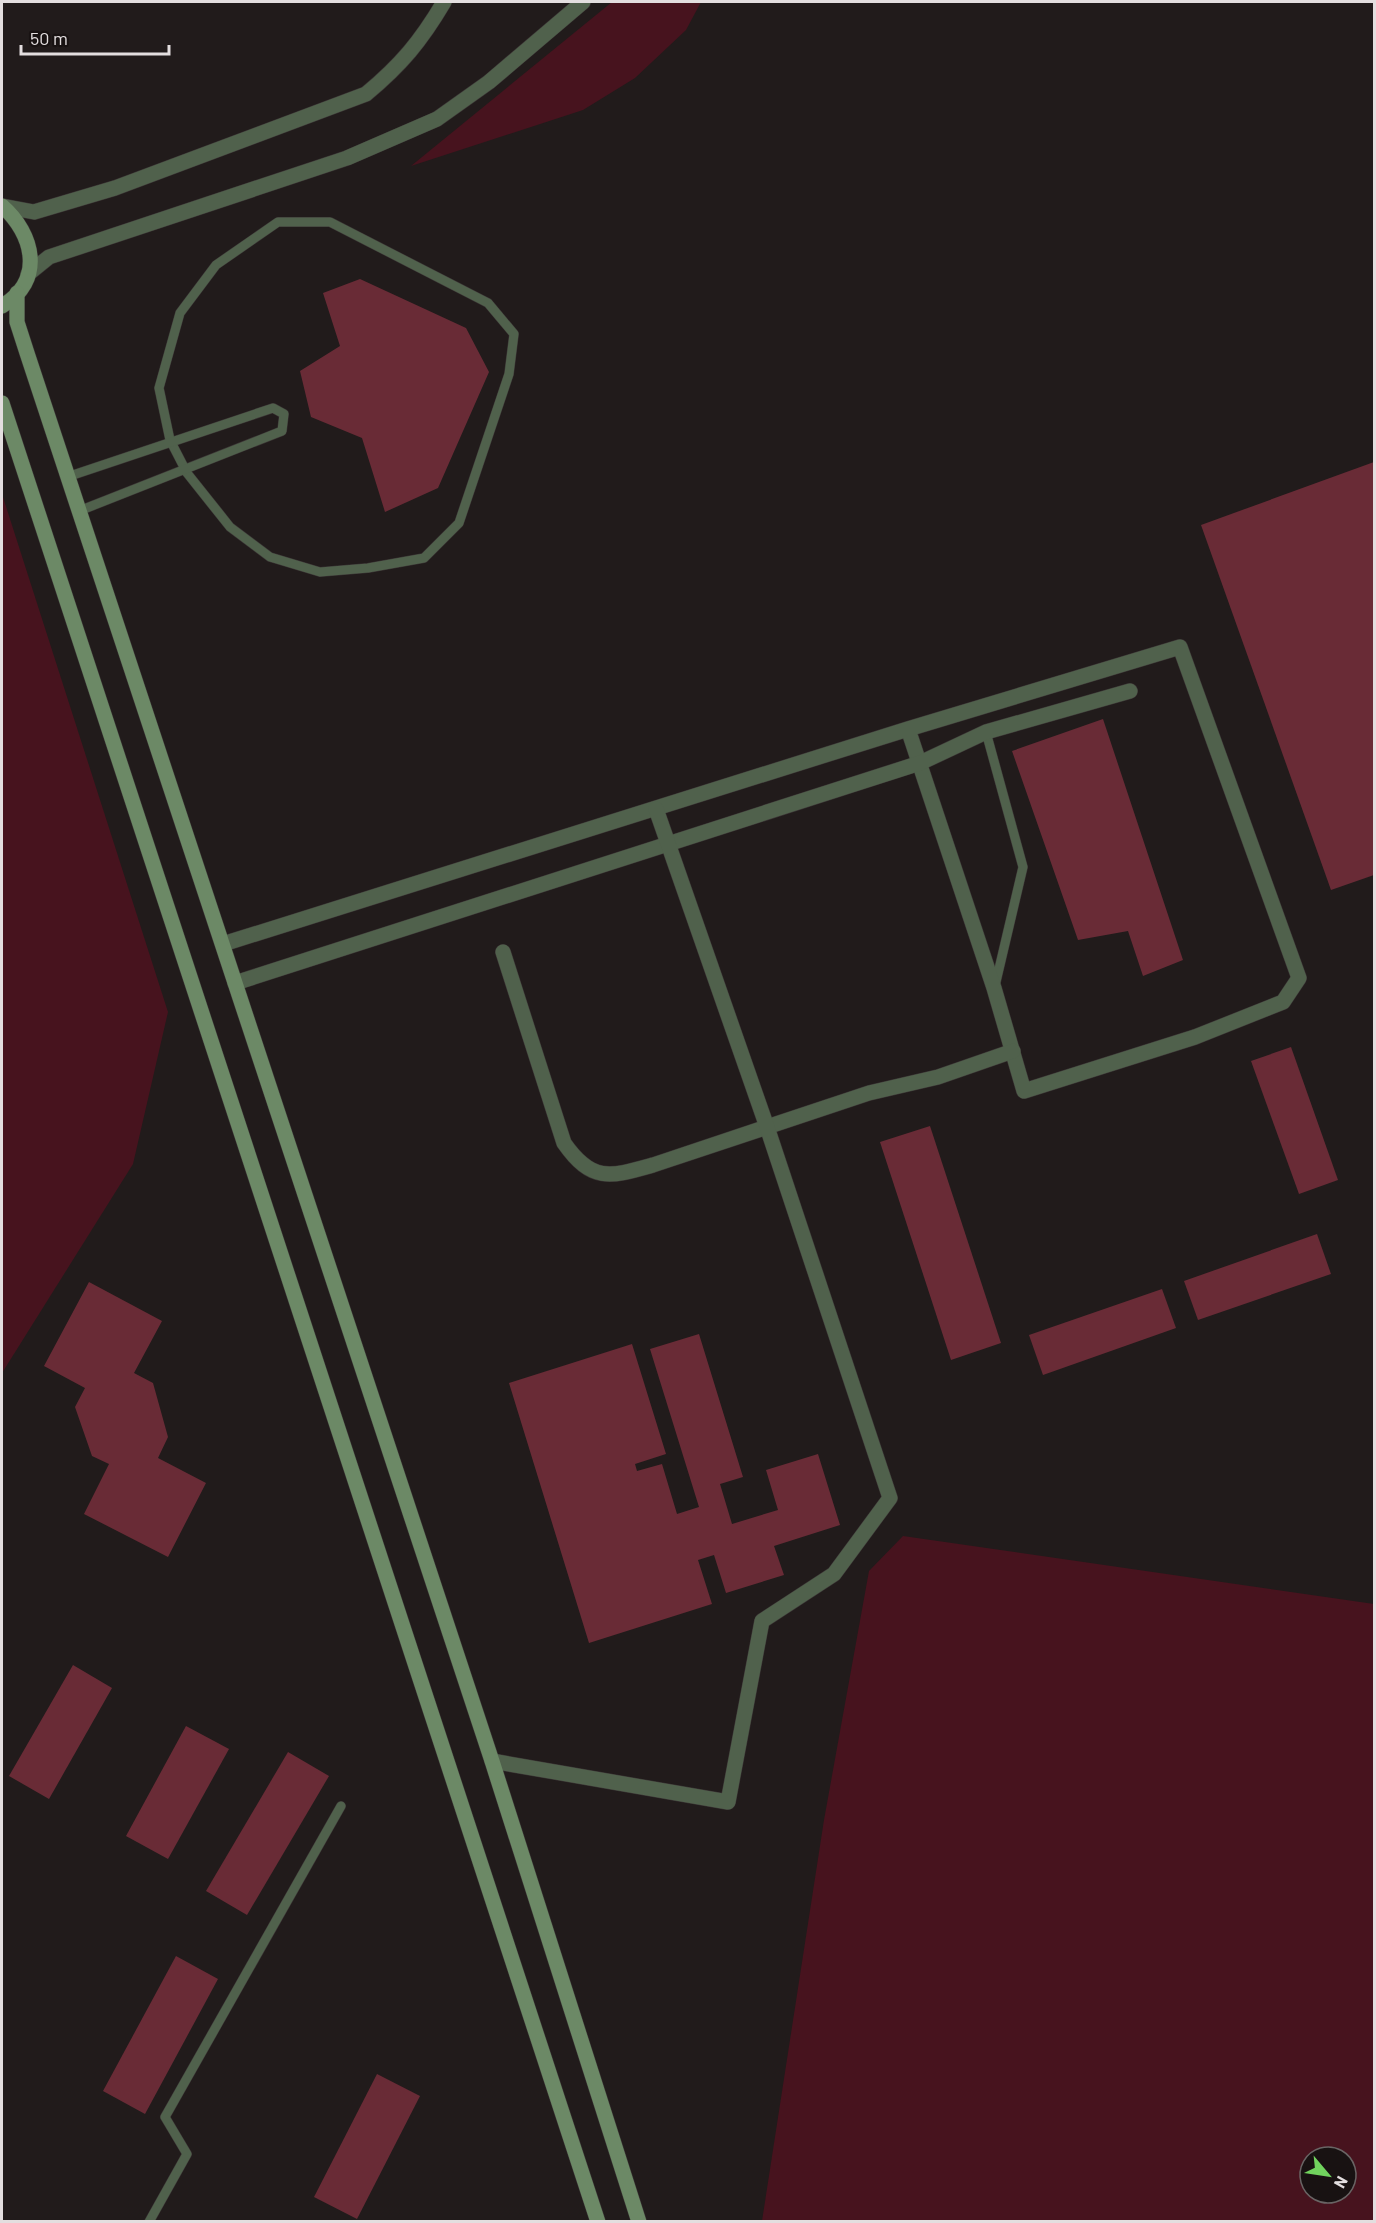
<svg xmlns="http://www.w3.org/2000/svg" width="1376" height="2223" font-family="Barlow,sans-serif">
  <style>
    .green { fill: #47131e; fill-rule: evenodd }
    .building { fill: #692b36 }
    .lines { fill: none; stroke-linecap: round; stroke-linejoin: round }
    .lane-casing { stroke: #3c3636; stroke-width: 10 }
    .street-casing { stroke: #3c3636; stroke-width: 16 }
    .secondary-casing { stroke: #3c3636; stroke-width: 16 }
    .lane { stroke: #50614c; stroke-width: 9 }
    .street { stroke: #50614c; stroke-width: 15 }
    .secondary { stroke: #6c8966; stroke-width: 15 }
  </style>
  <rect width="100%" height="100%" fill="#211b1b"/>
  <!-- green -->
  <g class="green">
    <polygon points="612,2 701,2 686,30 635,78 583,110 411,166"/>
    <polygon points="2,494 168,1012 133,1164 2,1373"/>
    <path d="M903 1536 1374 1604V2221H762L824 1820 869 1571ZM1310 2157H1346V2193H1310Z"/>
  </g>
  <!-- building -->
  <g class="building">
    <polygon points="360,279 466,328 489,372 438,488 385,512 362,438 311,417 300,371 340,346 323,293"/>
    <polygon points="1374,462 1374,875 1331,890 1201,525"/>
    <polygon points="1103,719 1183,960 1143,976 1128,931 1078,940 1012,751"/>
    <polygon points="1291,1047 1338,1180 1299,1194 1251,1061"/>
    <polygon points="930,1126 1001,1343 951,1360 880,1142"/>
    <polygon points="1317,1234 1331,1274 1198,1320 1184,1281"/>
    <polygon points="89,1282 162,1321 134,1373 153,1383 168,1437 158,1458 206,1483 168,1557 84,1514 109,1464 92,1456 75,1407 85,1388 44,1366"/>
    <polygon points="1162,1289 1176,1328 1043,1375 1029,1335"/>
    <polygon points="699,1334 743,1477 720,1484 732,1524 778,1510 766,1470 818,1454 840,1525 774,1546 784,1575 726,1593 714,1555 698,1560 712,1604 589,1643 509,1383 632,1344 666,1454 635,1464 637,1471 662,1464 677,1514 699,1507 650,1349"/>
    <polygon points="73,1665 112,1688 49,1799 9,1776"/>
    <polygon points="186,1726 229,1749 168,1859 126,1836"/>
    <polygon points="288,1752 329,1776 247,1915 206,1891"/>
    <polygon points="176,1956 218,1979 145,2114 103,2091"/>
    <polygon points="377,2074 420,2096 357,2219 314,2197"/>
  </g>
  <g class="lines">
    <defs>
      <g id="lane">
        <polygon points="278,222 330,222 488,303 514,334 509,374 459,523 424,558 368,568 320,572 270,557 230,527 187,473 170,440 159,388 180,313 216,265"/>
        <polyline points="67,477 273,408 284,414 282,431 79,511"/>
        <polyline points="986,732 1023,867 995,986"/>
        <polyline points="149,2222 187,2154 165,2117 341,1806"/>
      </g>
      <g id="street">
        <path d="M2 206 34 212 115 188 366 94C401 65 421 41 444 2"/>
        <polyline points="28,274 49,257 347,158 437,119 489,82 583,2"/>
        <polyline points="223,944 908,729 1180,647 1299,978 1283,1002 1195,1037 1024,1091 994,988 908,729"/>
        <path d="M503 952 564 1143C592 1183 610 1177 653 1165L869 1093 938 1077 1013 1051"/>
        <polyline points="235,983 920,763 986,732 1130,691"/>
        <polyline points="492,1761 728,1802 762,1621 834,1574 890,1498 767,1127 656,809"/>
      </g>
      <g id="secondary">
        <path d="M2 206C34 234 45 281 2 306"/>
        <polyline points="17,293 17,322 27,353 492,1761 639,2222"/>
        <polyline points="2,403 598,2222"/>
      </g>
    </defs>
    <!-- lane casing -->
    <use href="#lane" class="lane-casing"/>
    <!-- street casing -->
    <use href="#street" class="street-casing"/>
    <!-- secondary casing -->
    <use href="#secondary" class="secondary-casing"/>
    <!-- lane -->
    <use href="#lane" class="lane"/>
    <!-- street -->
    <use href="#street" class="street"/>
    <!-- secondary -->
    <use href="#secondary" class="secondary"/>
  </g>
  <!-- border -->
  <rect width="1376" height="2223" fill="none" stroke="#e3dedf" stroke-width="6"/>
  <!-- north arrow -->
  <g transform="translate(1328 2175) rotate(119)"><circle r="28" fill="#181212" stroke="#696464" stroke-width="1.5"/>
  <path d="M0-4.5L10 22L0 15L-10 22Z" fill="#71d35e"/>
  <text y="-9" font-size="16" font-weight="bold" text-anchor="middle" fill="#e3dedf">N</text>
  </g>
  <!-- scale -->
  <path d="M21 45v9h148v-9" fill="none" stroke="#e3dedf" stroke-width="3"/>
  <text x="30" y="45" font-size="18" fill="#e3dedf" stroke="#181212" stroke-width="4.5" paint-order="stroke">50 m</text>
</svg>
